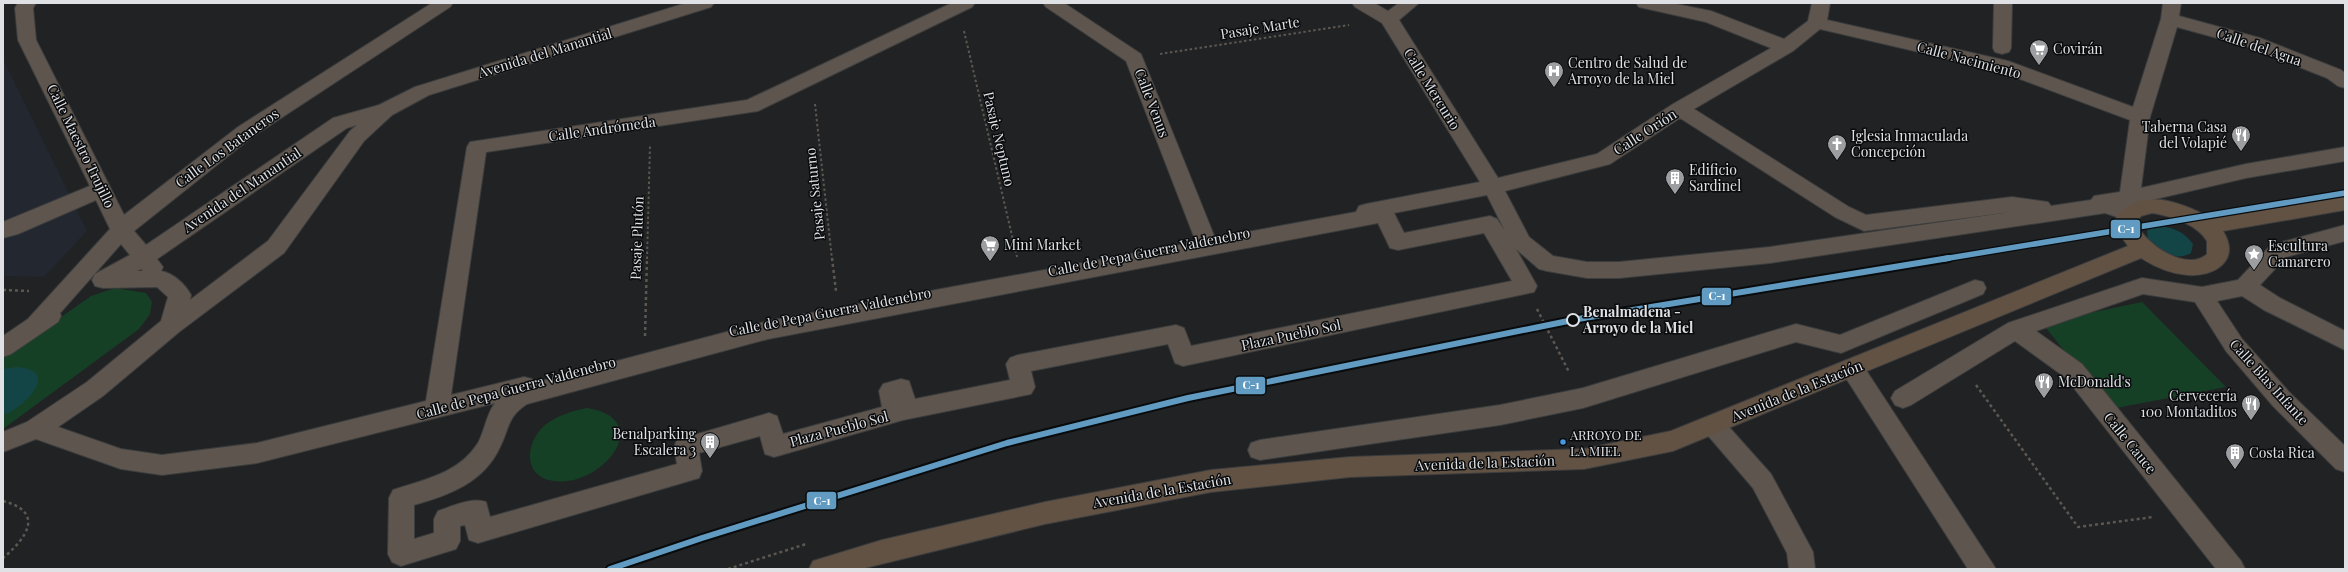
<svg xmlns="http://www.w3.org/2000/svg" width="2348" height="572" font-family="'Playfair Display',serif">
  <style>
    .built { fill: #222730 }
    .green { fill: #164026 }
    .water { fill: #144546 }
    .lines { fill: none; stroke-linecap: round; stroke-linejoin: round }
    .minor-casing { stroke: #3c3d3e; stroke-width: 2 }
    .major-casing { stroke: #3c3d3e; stroke-width: 2 }
    .path-far1 { stroke: #5d5752; stroke-width: 2; stroke-dasharray: 2.5 2.5; stroke-linecap: butt }
    .path { stroke: #5d5752; stroke-width: 2.5; stroke-dasharray: 3 3; stroke-linecap: butt }
    .minor { fill: #5e564e; fill-rule: evenodd }
    .major { fill: #625244; fill-rule: evenodd }
    .rail-1-far1-casing { stroke: #090b0d; stroke-width: 8 }
    .rail-1-casing { stroke: #090b0d; stroke-width: 10 }
    .rail-1-far1 { stroke: #619bc1; stroke-width: 5.5 }
    .rail-1 { stroke: #619bc1; stroke-width: 6 }
    .stop-dot { fill: #090b0d; stroke: #dfe1e5; stroke-width: 2 }
    .bus-dot { fill: #4699e1; stroke: #090b0d; stroke-width: 1.5 }
    .labels { text-anchor: middle; stroke-width: 3; stroke-linejoin: round; paint-order: stroke }
    .bus-label { font-size: 13px; fill: #dfe1e5; stroke: #090b0d; text-anchor: start }
    .street-label { font-size: 14px; fill: #dfe1e5; stroke: #090b0d }
    .poi-label { font-size: 14px; fill: #dfe1e5; stroke: #090b0d; text-anchor: start }
    .stop-label { font-size: 14px; font-weight: bold; fill: #dfe1e5; stroke: #090b0d; text-anchor: start }
    .line-badge { stroke: #090b0d; stroke-width: 1.5 }
    .badge-label { font-size: 11px; text-anchor: middle; font-weight: bold; fill: #fff }
  </style>
  <rect width="100%" height="100%" fill="#202224"/>
  <!-- built -->
  <polygon class="built" points="3,59 87,231 44,277 3,276"/>
  <!-- green -->
  <g class="green">
    <polygon points="115,288 146,293 152,302 150,314 139,329 3,429 3,358 91,296"/>
    <polygon points="2142,302 2226,387 2111,409 2042,323"/>
    <path d="M587 408C657 419 602 488 554 481 522 477 525 442 545 425 558 415 572 411 587 408Z"/>
  </g>
  <!-- water -->
  <g class="water">
    <path d="M2155 226C2170 226 2184 231 2193 244L2191 253C2175 263 2160 249 2148 240L2147 230Z"/>
    <path d="M17 367C62 370 24 408 3 415V369Z"/>
  </g>
  <g class="lines">
    <defs>
      <g id="minor">
        <path d="M18 3H36L33 8 36 40 124 215 238 127 432 3H453L450 7 252 137 134 231 146 245 333 118 379 105 415 87 686 3H714L711 7 429 95 392 115 364 141 284 253 179 332 103 396 58 427 121 449 162 455 257 443 426 401 467 147 470 142 747 100 952 3H975L972 7 758 111 486 152 451 395 524 377 532 379 534 383 768 321 1196 242 1126 61 1046 7 1043 3H1064L1141 54 1215 238 1356 212 1359 206 1366 204 1480 182 1382 23 1355 7 1352 3H1374L1388 11 1399 3H1419L1399 20 1498 178 1597 154 1673 104 1771 48 1706 22 1639 7 1636 3H1671L1711 11 1784 39 1808 21 1812 3H1830L1827 20 2008 61 2133 107 2161 19 2163 3H2181L2179 16 2260 38 2341 70 2345 73V88L2338 86 2327 78 2246 46 2177 27 2150 117 2141 188 2246 164 2345 147V161L2246 178 2147 201 2149 206 2146 211 2129 221 2105 213 1770 263 1619 278H1587L1547 271 1539 269 1516 249 1537 286 1534 292 1183 366 1175 363 1168 344 1031 371 1035 387 1031 394 903 420 774 457 765 454 760 436 699 453 702 471 699 478 478 543 469 540 465 525 460 526V541L456 549 401 566 392 562 388 554 389 498 393 490C425 479 458 474 478 443 485 430 486 415 495 403L257 463 162 475 121 469 36 439 3 452V432L27 422 87 382 161 321 168 297 157 287 103 288 95 286 92 280 95 274 130 255 121 244 60 313 61 316 58 322 11 354 3 357V336L28 319 110 229 96 200 18 234 3 238V222L90 186 18 40 15 8ZM1820 29 1996 70 2130 120 2120 192 2094 196 2091 200 2051 206 2048 202 2012 197 1866 215 1849 207 1694 109 1793 51ZM1680 118 1835 217 1864 231 2011 212 1770 247 1619 262H1587L1553 256 1529 237 1505 191 1610 164ZM357 125 350 131 268 241 190 300 191 295C185 284 173 273 161 271L163 267 157 259 347 128ZM1487 195 1505 231 1497 219 1490 216 1404 233 1394 213ZM1378 223 1390 248 1398 250 1484 233 1512 281 1191 346 1184 328 1176 325 1018 355 1010 358 1006 364 1010 380 915 399 909 381 901 379 883 384 879 391 882 407 783 434 777 416 769 413 677 440 674 447 677 464 490 517 486 502C471 497 453 506 438 511L434 519V533L414 539V505C450 495 484 482 500 447 510 427 507 417 527 404L768 339ZM141 269 143 271H137Z"/>
        <polygon points="1994,3 2012,3 2011,48 2009,52 2002,54 1995,52 1993,48"/>
        <polygon points="2345,225 2345,241 2286,257 2260,285 2280,298 2345,331 2345,350 2264,310 2242,296 2217,301 2242,339 2289,392 2345,446 2345,472 2336,469 2273,406 2226,351 2195,302 2143,294 2036,331 2082,364 2241,561 2245,569 2216,569 2066,378 2015,341 1911,405 1903,408 1895,405 1891,398 1895,391 2008,323 2142,278 2202,287 2238,280 2271,245"/>
        <polygon points="1975,280 1983,282 1986,288 1983,294 1841,353 1796,342 1583,408 1500,425 1260,460 1251,457 1248,450 1251,443 1260,440 1500,405 1583,388 1796,324 1840,335"/>
        <polygon points="1852,359 1860,361 1996,569 1968,569 1844,375 1840,368 1844,361"/>
        <polygon points="1713,415 1721,418 1771,474 1813,552 1815,569 1789,569 1787,553 1753,488 1705,432 1701,425 1705,418"/>
      </g>
      <path id="major" d="M2345 196V210L2223 231C2241 260 2215 277 2188 275 2171 274 2155 267 2141 258L1673 451 1584 469 1350 477 1211 492 1045 524 861 569H809L813 561 882 540 1045 502 1211 470 1350 457 1584 449 1671 431 2128 246 2118 232 2114 221C2136 184 2182 202 2212 219L2242 211ZM2152 213C2171 216 2197 224 2207 241V254C2187 273 2143 243 2136 222L2141 216Z"/>
    </defs>
    <!-- minor casing -->
    <use href="#minor" class="minor-casing"/>
    <!-- major casing -->
    <use href="#major" class="major-casing"/>
    <!-- path-far1 -->
    <g class="path-far1">
      <polyline points="964,31 1017,257"/>
      <polyline points="1160,54 1349,25"/>
      <polyline points="815,104 832,259"/>
      <polyline points="647,259 650,145"/>
    </g>
    <!-- path -->
    <g class="path">
      <polyline points="832,258 836,291"/>
      <polyline points="3,290 29,291"/>
      <polyline points="1537,309 1569,372"/>
      <polyline points="645,336 647,258"/>
      <polyline points="1976,385 2078,527 2153,517"/>
      <path d="M3 501C45 512 27 538 3 558"/>
      <polyline points="728,569 806,544"/>
    </g>
    <!-- minor -->
    <use href="#minor" class="minor"/>
    <!-- major -->
    <use href="#major" class="major"/>
    <defs>
      <polyline id="rail-1-far1" points="1943,259 2345,193"/>
      <polyline id="rail-1" points="610,569 702,538 1007,443 1188,398 1578,319 1949,258"/>
    </defs>
    <!-- rail-1-far1 casing -->
    <use href="#rail-1-far1" class="rail-1-far1-casing"/>
    <!-- rail-1 casing -->
    <use href="#rail-1" class="rail-1-casing"/>
    <!-- rail-1-far1 -->
    <use href="#rail-1-far1" class="rail-1-far1"/>
    <!-- rail-1 -->
    <use href="#rail-1" class="rail-1"/>
  </g>
  <!-- icons -->
  <defs>
    <symbol id="supermarket-pin" viewBox="-11 -11 22 30"><path d="M0 17L-7.5 6A9.5 9.5 0 1 1 7.5 6Z" fill="#9c9ea1" stroke="#090b0d"/><path d="M-6-5.5h2.5l.6 2H6L4.5 2H-2.5L-4.4-4H-6ZM-1.5 3.2a1.3 1.3 0 1 0 .1 0ZM3 3.2a1.3 1.3 0 1 0 .1 0Z" fill="#fff"/></symbol>
    <symbol id="hospital-pin" viewBox="-11 -11 22 30"><path d="M0 17L-7.5 6A9.5 9.5 0 1 1 7.5 6Z" fill="#9c9ea1" stroke="#090b0d"/><path d="M-5-5h3v3.5h4V-5h3V5h-3V1.5h-4V5h-3Z" fill="#fff"/></symbol>
    <symbol id="restaurant-pin" viewBox="-11 -11 22 30"><path d="M0 17L-7.5 6A9.5 9.5 0 1 1 7.5 6Z" fill="#9c9ea1" stroke="#090b0d"/><path d="M-5-6h1v4h1v-4h1v4h1v-4h1v5L-1.5 .5V6h-2V.5L-5-1ZM5-6V6H3V1.5H1.5Q1.5-4 5-6Z" fill="#fff"/></symbol>
    <symbol id="church-pin" viewBox="-11 -11 22 30"><path d="M0 17L-7.5 6A9.5 9.5 0 1 1 7.5 6Z" fill="#9c9ea1" stroke="#090b0d"/><path d="M-1.2-6h2.4v3.5h3.3v2.4h-3.3V6h-2.4V-.1h-3.3v-2.4h3.3Z" fill="#fff"/></symbol>
    <symbol id="building-pin" viewBox="-11 -11 22 30"><path d="M0 17L-7.5 6A9.5 9.5 0 1 1 7.5 6Z" fill="#9c9ea1" stroke="#090b0d"/><path d="M-4-6H4V6H1V3H-1V6H-4ZM-2.5-4.3h1.7v1.8h-1.7ZM.8-4.3h1.7v1.8H.8ZM-2.5-1h1.7V.8h-1.7ZM.8-1h1.7V.8H.8Z" fill="#fff"/></symbol>
    <symbol id="sight-pin" viewBox="-11 -11 22 30"><path d="M0 17L-7.5 6A9.5 9.5 0 1 1 7.5 6Z" fill="#9c9ea1" stroke="#090b0d"/><path d="M0-6L1.8-2.2L6-1.7L2.9 1.2L3.7 5.4L0 3.3L-3.7 5.4L-2.9 1.2L-6-1.7L-1.8-2.2Z" fill="#fff"/></symbol>
  </defs>
  <g fill-rule="evenodd">
    <use href="#supermarket-pin" x="2028" y="38" width="22" height="30"/>
    <use href="#hospital-pin" x="1543" y="60" width="22" height="30"/>
    <use href="#restaurant-pin" x="2230" y="124" width="22" height="30"/>
    <use href="#church-pin" x="1826" y="133" width="22" height="30"/>
    <use href="#building-pin" x="1664" y="167" width="22" height="30"/>
    <use href="#supermarket-pin" x="979" y="234" width="22" height="30"/>
    <use href="#sight-pin" x="2243" y="243" width="22" height="30"/>
    <use href="#restaurant-pin" x="2033" y="371" width="22" height="30"/>
    <use href="#restaurant-pin" x="2240" y="393" width="22" height="30"/>
    <use href="#building-pin" x="699" y="431" width="22" height="30"/>
    <use href="#building-pin" x="2224" y="442" width="22" height="30"/>
  </g>
  <!-- markers -->
  <circle class="stop-dot" cx="1573" cy="320" r="6"/>
  <circle class="bus-dot" cx="1563" cy="442" r="3.5"/>
  <g class="labels">
    <!-- bus labels -->
    <g class="bus-label">
      <text x="1570" y="440">ARROYO DE<tspan x="1570" dy="16">LA MIEL</tspan></text>
    </g>
    <!-- street labels -->
    <g class="street-label">
      <text transform="translate(1260 28) rotate(-9)" y="5">Pasaje Marte</text>
      <text transform="translate(2259 47) rotate(19)" y="5">Calle del Agua</text>
      <text transform="translate(545 53) rotate(-17)" y="5">Avenida del Manantial</text>
      <text transform="translate(1969 60) rotate(15)" y="5">Calle Nacimiento</text>
      <text transform="translate(1432 89) rotate(58)" y="5">Calle Mercurio</text>
      <text transform="translate(1152 103) rotate(69)" y="5">Calle Venus</text>
      <text transform="translate(602 129) rotate(-8)" y="5">Calle Andrómeda</text>
      <text transform="translate(1645 132) rotate(-33)" y="5">Calle Orión</text>
      <text transform="translate(999 139) rotate(77)" y="5">Pasaje Neptuno</text>
      <text transform="translate(81 146) rotate(64)" y="5">Calle Maestro Trujillo</text>
      <text transform="translate(227 148) rotate(-36)" y="5">Calle Los Bataneros</text>
      <text transform="translate(242 190) rotate(-34)" y="5">Avenida del Manantial</text>
      <text transform="translate(815 194) rotate(-96)" y="5">Pasaje Saturno</text>
      <text transform="translate(637 238) rotate(-88)" y="5">Pasaje Plutón</text>
      <text transform="translate(1149 252) rotate(-11)" y="5">Calle de Pepa Guerra Valdenebro</text>
      <text transform="translate(830 312) rotate(-11)" y="5">Calle de Pepa Guerra Valdenebro</text>
      <text transform="translate(1291 335) rotate(-12)" y="5">Plaza Pueblo Sol</text>
      <text transform="translate(2269 382) rotate(48)" y="5">Calle Blas Infante</text>
      <text transform="translate(516 388) rotate(-15)" y="5">Calle de Pepa Guerra Valdenebro</text>
      <text transform="translate(1797 391) rotate(-22)" y="5">Avenida de la Estación</text>
      <text transform="translate(839 429) rotate(-15)" y="5">Plaza Pueblo Sol</text>
      <text transform="translate(2130 443) rotate(51)" y="5">Calle Cauce</text>
      <text transform="translate(1485 463) rotate(-2)" y="5">Avenida de la Estación</text>
      <text transform="translate(1162 491) rotate(-10)" y="5">Avenida de la Estación</text>
    </g>
    <!-- poi labels -->
    <g class="poi-label">
      <text x="2053" y="54">Covirán</text>
      <text x="1568" y="68">Centro de Salud de<tspan x="1568" dy="16">Arroyo de la Miel</tspan></text>
      <text x="2227" y="132" text-anchor="end">Taberna Casa<tspan x="2227" dy="16">del Volapié</tspan></text>
      <text x="1851" y="141">Iglesia Inmaculada<tspan x="1851" dy="16">Concepción</tspan></text>
      <text x="1689" y="175">Edificio<tspan x="1689" dy="16">Sardinel</tspan></text>
      <text x="1004" y="250">Mini Market</text>
      <text x="2268" y="251">Escultura<tspan x="2268" dy="16">Camarero</tspan></text>
      <text x="2058" y="387">McDonald's</text>
      <text x="2237" y="401" text-anchor="end">Cervecería<tspan x="2237" dy="16">100 Montaditos</tspan></text>
      <text x="696" y="439" text-anchor="end">Benalparking<tspan x="696" dy="16">Escalera 3</tspan></text>
      <text x="2249" y="458">Costa Rica</text>
    </g>
    <!-- stop labels -->
    <g class="stop-label">
      <text x="1583" y="317">Benalmadena -<tspan x="1583" dy="16">Arroyo de la Miel</tspan></text>
    </g>
  </g>
  <g class="line-badge">
    <rect x="2110" y="219" width="31" height="20" rx="4" fill="#619bc1"/>
    <rect x="1701" y="287" width="31" height="19" rx="4" fill="#619bc1"/>
    <rect x="1235" y="376" width="31" height="19" rx="4" fill="#619bc1"/>
    <rect x="806" y="491" width="31" height="19" rx="4" fill="#619bc1"/>
  </g>
  <g class="badge-label">
    <text x="2126" y="233">C-1</text>
    <text x="1717" y="300">C-1</text>
    <text x="1251" y="389">C-1</text>
    <text x="822" y="505">C-1</text>
  </g>
  <!-- border -->
  <rect width="2348" height="572" fill="none" stroke="#dfe1e5" stroke-width="8"/>
</svg>
